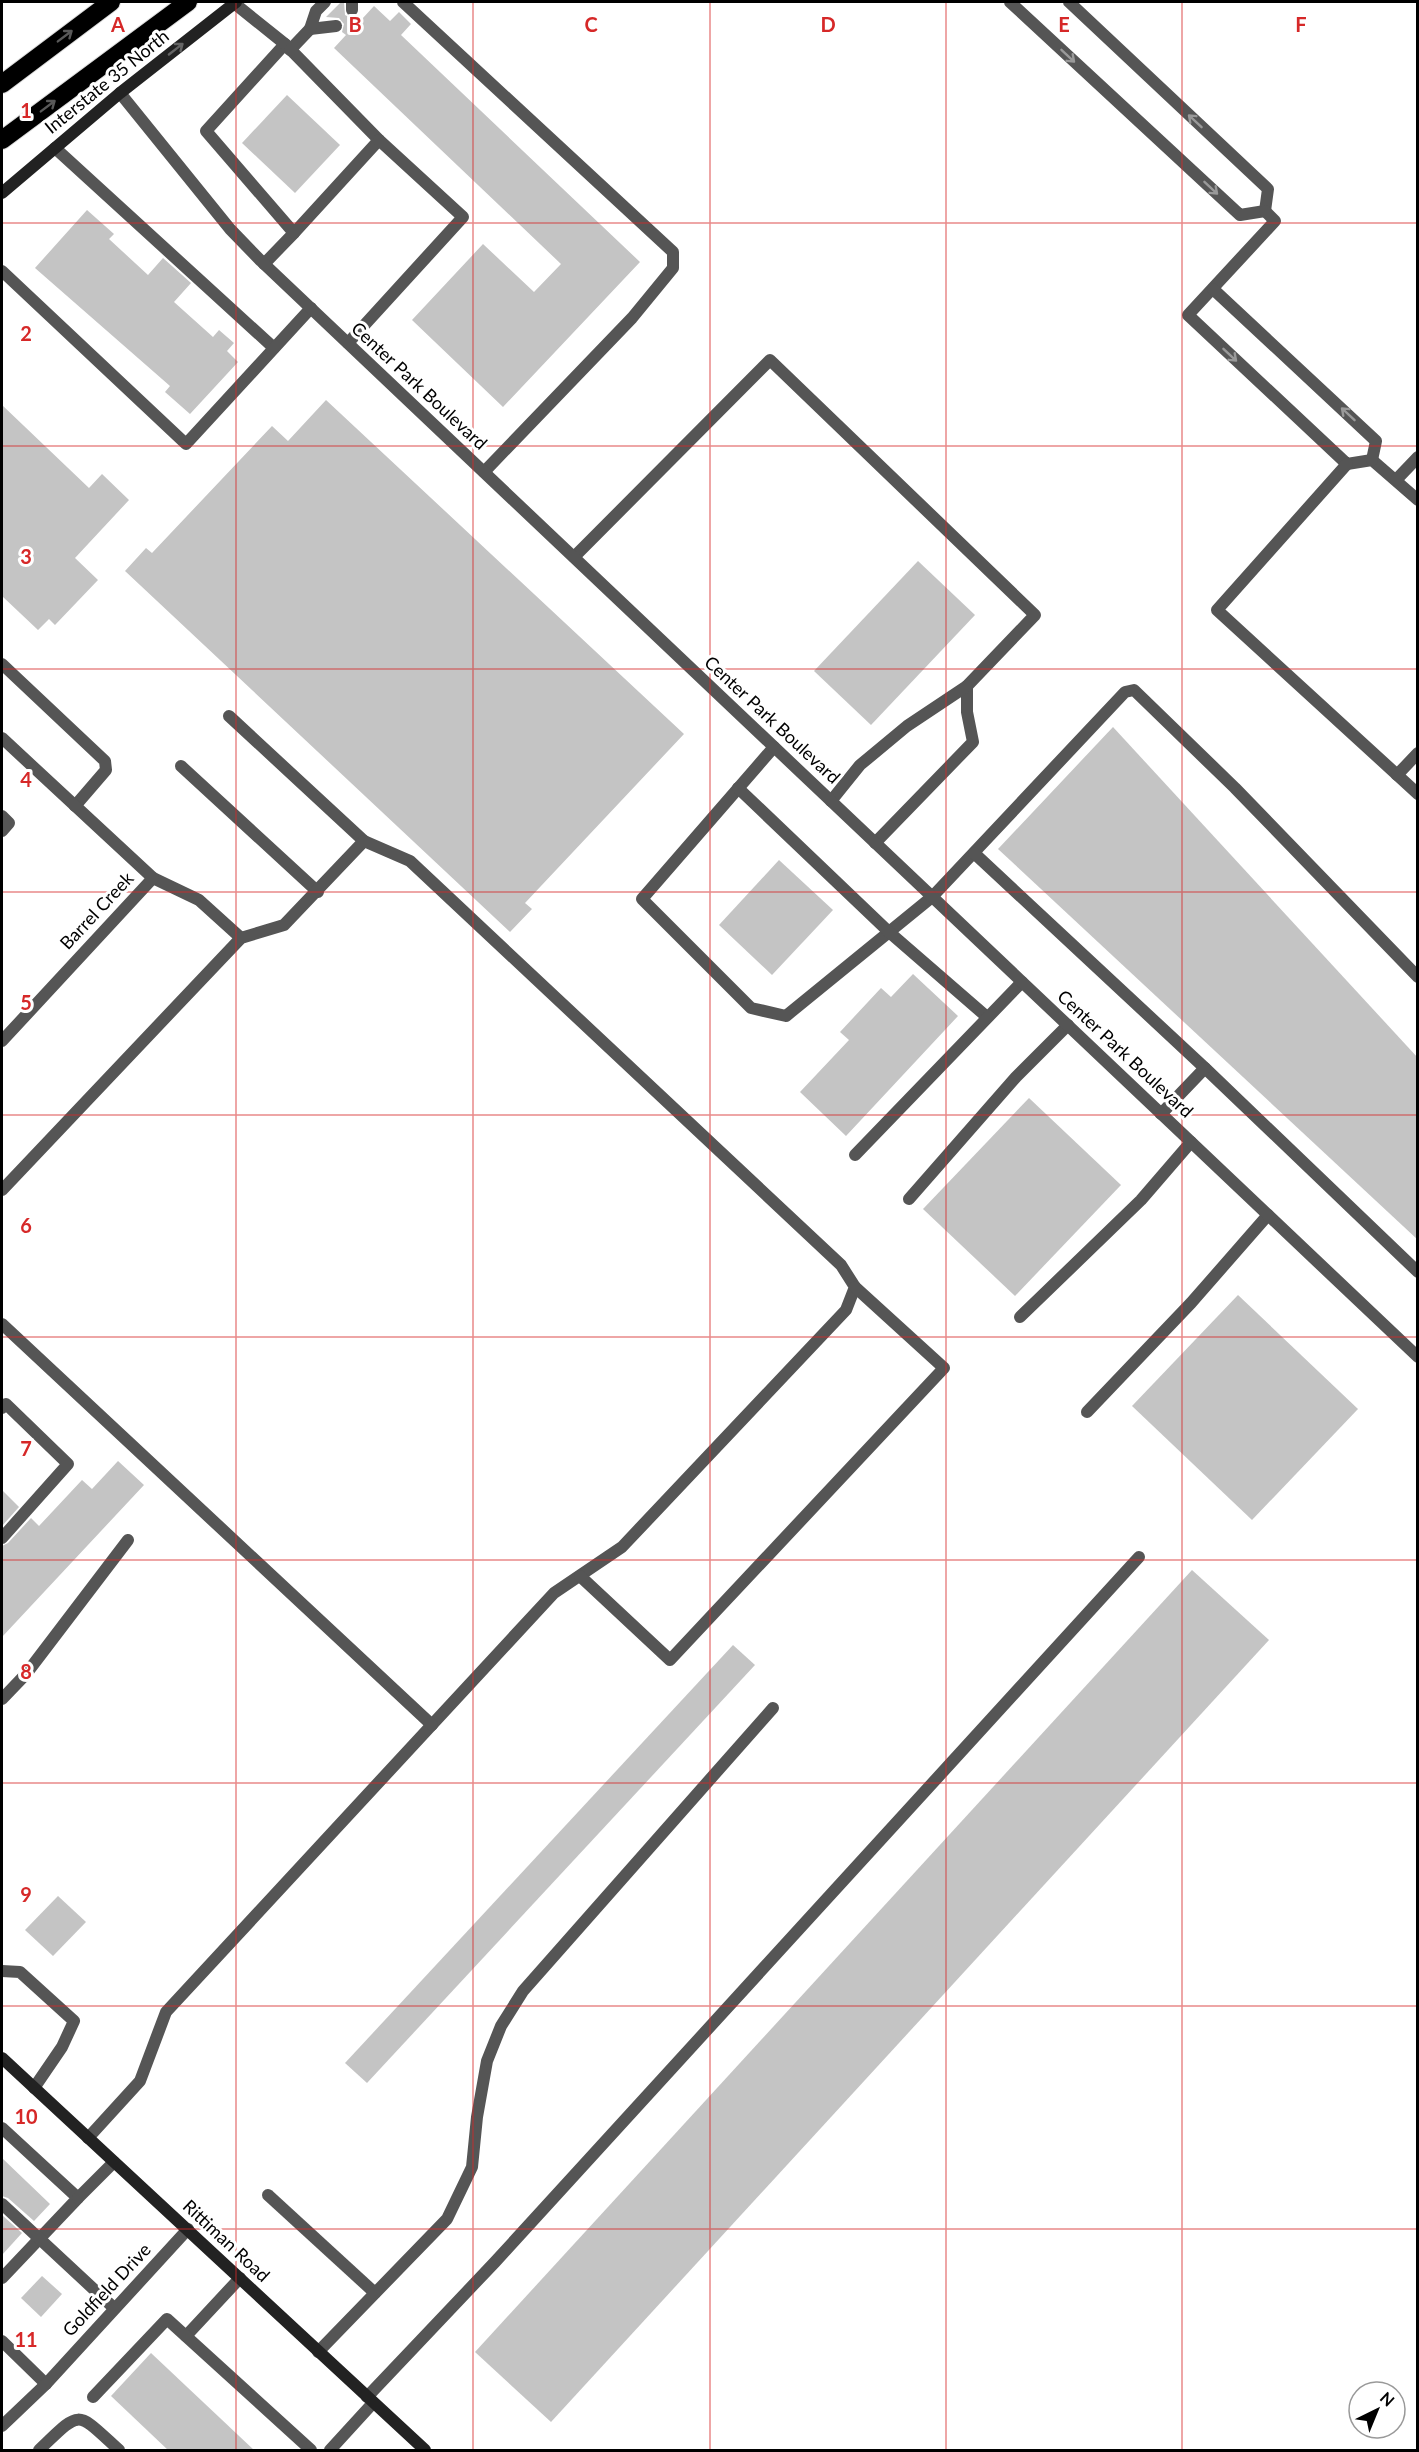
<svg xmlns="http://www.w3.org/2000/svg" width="1419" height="2452" font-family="Lato,sans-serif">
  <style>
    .building { fill: #c4c4c4 }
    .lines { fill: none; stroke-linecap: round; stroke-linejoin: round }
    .motorway-casing { stroke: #dbdbdb; stroke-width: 20 }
    .service { stroke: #555; stroke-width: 12 }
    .minor { stroke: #555; stroke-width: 12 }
    .secondary { stroke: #222; stroke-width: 12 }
    .motorway { stroke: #000; stroke-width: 18 }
    .oneway { stroke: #595959 }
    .oneway2 { stroke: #646464 }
    .oneway3 { stroke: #999 }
    .grid { fill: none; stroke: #d62828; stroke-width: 1.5; stroke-opacity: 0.55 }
    .labels { text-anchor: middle; stroke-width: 6; stroke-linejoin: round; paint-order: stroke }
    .street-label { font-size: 18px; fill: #000; stroke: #fff }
    .grid-label { font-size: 20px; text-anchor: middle; font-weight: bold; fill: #d62828; stroke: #fff; stroke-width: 6; stroke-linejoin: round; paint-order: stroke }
  </style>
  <rect width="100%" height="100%" fill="#fff"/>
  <!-- building -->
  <g class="building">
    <polygon points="341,2 344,2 345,15 351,18 358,15 362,19 374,6 390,21 399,12 411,24 401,35 640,262 503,407 412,320 483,244 534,292 561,264 334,48 346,35 342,32 344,24 339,18 326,17"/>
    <polygon points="287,95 340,145 295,193 242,143"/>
    <polygon points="87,210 114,234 109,239 148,275 163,258 191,283 174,302 213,337 219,330 234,343 227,351 238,362 190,414 165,392 170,386 35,268"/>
    <polygon points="326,400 684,734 525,903 532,909 510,932 125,571 146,548 152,553 272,426 288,441"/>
    <polygon points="2,405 89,488 102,474 129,500 75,558 98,580 55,625 49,619 38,630 2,596"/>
    <polygon points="918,561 975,615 871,725 814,671"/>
    <polygon points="1113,727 1418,1058 1418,1240 998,849"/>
    <polygon points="779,860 833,910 772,975 719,925"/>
    <polygon points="913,974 958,1016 846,1136 800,1092 849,1040 840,1032 881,988 891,997"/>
    <polygon points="1029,1098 1121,1185 1015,1296 923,1209"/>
    <polygon points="1238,1295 1358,1409 1252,1520 1132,1406"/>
    <polygon points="118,1461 144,1485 2,1637 2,1546 8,1543 31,1518 39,1526 82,1480 92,1489"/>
    <polygon points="2,1490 19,1507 2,1526"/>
    <polygon points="1192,1570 1269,1640 551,2422 475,2352"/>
    <polygon points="733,1645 755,1665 367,2083 345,2063"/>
    <polygon points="58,1896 86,1922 53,1956 25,1930"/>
    <polygon points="2,2158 50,2204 34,2221 8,2198 2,2196"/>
    <polygon points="2,2215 22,2233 2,2255"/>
    <polygon points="42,2276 62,2294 41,2317 21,2298"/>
    <polygon points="151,2353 255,2451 169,2451 111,2396"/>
  </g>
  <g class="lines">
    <defs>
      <g id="motorway">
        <polyline points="2,84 111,2"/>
        <polyline points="2,140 188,2"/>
      </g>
    </defs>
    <!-- motorway casing -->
    <use href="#motorway" class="motorway-casing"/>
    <!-- service -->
    <g class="service">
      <polyline points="403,2 673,252 673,268 632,318 484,472"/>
      <polyline points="1010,2 1240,215 1265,211"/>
      <polyline points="1069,2 1268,189 1265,211"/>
      <polyline points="234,3 285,44 206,131 294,233 264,264"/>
      <polyline points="352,10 352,2"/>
      <polyline points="310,29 336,26"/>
      <polyline points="285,44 379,140 294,233"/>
      <polyline points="290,50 310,29 316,11 325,2"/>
      <polyline points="55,148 274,348"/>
      <polyline points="1265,211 1275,221 1188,315 1347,464 1372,460 1418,500"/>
      <polyline points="2,271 186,444 311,308"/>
      <polyline points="1213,289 1376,441 1372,460"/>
      <polyline points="348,343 463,217 379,140"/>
      <polyline points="1347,464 1217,610 1418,794"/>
      <polyline points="1396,480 1418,457"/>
      <polyline points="574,557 770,360 1035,615 967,686 967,712 973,742 875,843"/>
      <polyline points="2,664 105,761 106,770 75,806"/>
      <polyline points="229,716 364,841"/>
      <polyline points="774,747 642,899 751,1008 786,1016 932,897 1125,692 1134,690 1235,788 1418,977"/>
      <polyline points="181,766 318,892"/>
      <polyline points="1397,775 1418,753"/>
      <polyline points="738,788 889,932 987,1017"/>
      <polyline points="831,801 860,765 907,726 967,686"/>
      <polyline points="2,816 9,823 2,831"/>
      <polyline points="974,853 1207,1070 1418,1272"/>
      <polyline points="153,878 199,900 241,938"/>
      <polyline points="1161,1114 1205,1068"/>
      <polyline points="855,1155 1022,982"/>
      <polyline points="2,1190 241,938 284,925 364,841 410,861 841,1265 855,1287 846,1310 622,1547 554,1593 166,2012 140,2081 88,2138"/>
      <polyline points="909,1199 1016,1077 1068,1025"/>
      <polyline points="1020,1317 1141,1200 1191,1142"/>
      <polyline points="2,1324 432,1725"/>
      <polyline points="2,1408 6,1404 68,1464 2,1538"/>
      <polyline points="1087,1412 1191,1303 1268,1215"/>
      <polyline points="580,1576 670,1660 944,1368 855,1287"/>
      <polyline points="2,1699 26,1674 128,1540"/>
      <polyline points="2,1971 20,1972 74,2021 62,2047 34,2088"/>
      <polyline points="2,2128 78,2198 2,2278"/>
      <polyline points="268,2195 375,2293"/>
      <polyline points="78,2198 114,2162"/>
      <polyline points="2,2204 114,2308"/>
      <polyline points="186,2336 240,2278"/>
      <polyline points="2,2341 46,2384"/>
      <polyline points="318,2352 447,2219 472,2167 477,2117 487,2061 501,2026 523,1991 773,1708"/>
      <polyline points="93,2397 167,2319 311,2450"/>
      <polyline points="367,2397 495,2262 1139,1557"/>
      <path d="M39 2450C82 2409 75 2410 119 2450"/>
      <polyline points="330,2450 373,2403"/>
    </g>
    <!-- minor -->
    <g class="minor">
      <polyline points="120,93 230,229 261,261 1418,1357"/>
      <polyline points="2,738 153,878 2,1041"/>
      <polyline points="2,2426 46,2384 188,2229"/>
    </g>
    <!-- secondary -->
    <g class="secondary">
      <polyline points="2,193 120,93 236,2"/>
      <polyline points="2,2058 425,2450"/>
    </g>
    <!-- motorway -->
    <use href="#motorway" class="motorway"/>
  </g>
  <!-- one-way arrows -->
  <defs><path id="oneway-shaft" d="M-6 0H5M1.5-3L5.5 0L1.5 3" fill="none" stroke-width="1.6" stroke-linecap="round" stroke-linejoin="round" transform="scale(1.5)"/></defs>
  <g class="oneway">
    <use href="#oneway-shaft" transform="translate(65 36) rotate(-37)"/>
    <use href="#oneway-shaft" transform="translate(48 106) rotate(-37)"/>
  </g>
  <use class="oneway2" href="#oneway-shaft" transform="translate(176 49) rotate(-38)"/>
  <g class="oneway3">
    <use href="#oneway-shaft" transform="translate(1068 56) rotate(43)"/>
    <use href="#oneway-shaft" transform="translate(1195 121) rotate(-137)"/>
    <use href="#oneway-shaft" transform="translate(1211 188) rotate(43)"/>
    <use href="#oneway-shaft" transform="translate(1230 355) rotate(43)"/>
    <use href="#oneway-shaft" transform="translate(1348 414) rotate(-137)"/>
  </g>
  <!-- grid -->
  <path class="grid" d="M236 2V2450M473 2V2450M710 2V2450M946 2V2450M1182 2V2450M2 223H1418M2 446H1418M2 669H1418M2 892H1418M2 1115H1418M2 1337H1418M2 1560H1418M2 1783H1418M2 2006H1418M2 2229H1418"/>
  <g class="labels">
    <!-- street labels -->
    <g class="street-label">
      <text transform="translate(107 82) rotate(-39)" y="6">Interstate 35 North</text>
      <text transform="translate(419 386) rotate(43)" y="6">Center Park Boulevard</text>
      <text transform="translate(772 720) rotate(43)" y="6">Center Park Boulevard</text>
      <text transform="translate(97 911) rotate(-47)" y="6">Barrel Creek</text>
      <text transform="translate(1125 1054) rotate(43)" y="6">Center Park Boulevard</text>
      <text transform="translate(226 2241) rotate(43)" y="6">Rittiman Road</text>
      <text transform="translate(107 2290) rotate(-47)" y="6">Goldfield Drive</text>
    </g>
  </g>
  <g class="grid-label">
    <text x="118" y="32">A</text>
    <text x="355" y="32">B</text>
    <text x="591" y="32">C</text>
    <text x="828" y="32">D</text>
    <text x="1064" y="32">E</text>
    <text x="1301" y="32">F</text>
    <text x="26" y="118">1</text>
    <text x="26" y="341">2</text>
    <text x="26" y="564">3</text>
    <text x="26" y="787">4</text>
    <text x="26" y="1010">5</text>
    <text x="26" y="1233">6</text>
    <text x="26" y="1456">7</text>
    <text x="26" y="1679">8</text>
    <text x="26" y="1902">9</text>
    <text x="26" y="2124">10</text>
    <text x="26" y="2347">11</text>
  </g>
  <!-- border -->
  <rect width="1419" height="2452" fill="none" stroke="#000000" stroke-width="6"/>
  <!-- north arrow -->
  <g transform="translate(1377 2410) rotate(43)"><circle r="28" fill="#ffffff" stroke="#999999" stroke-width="1.5"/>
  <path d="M0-4.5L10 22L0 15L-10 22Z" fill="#000000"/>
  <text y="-9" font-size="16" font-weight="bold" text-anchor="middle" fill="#000000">N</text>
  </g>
</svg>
